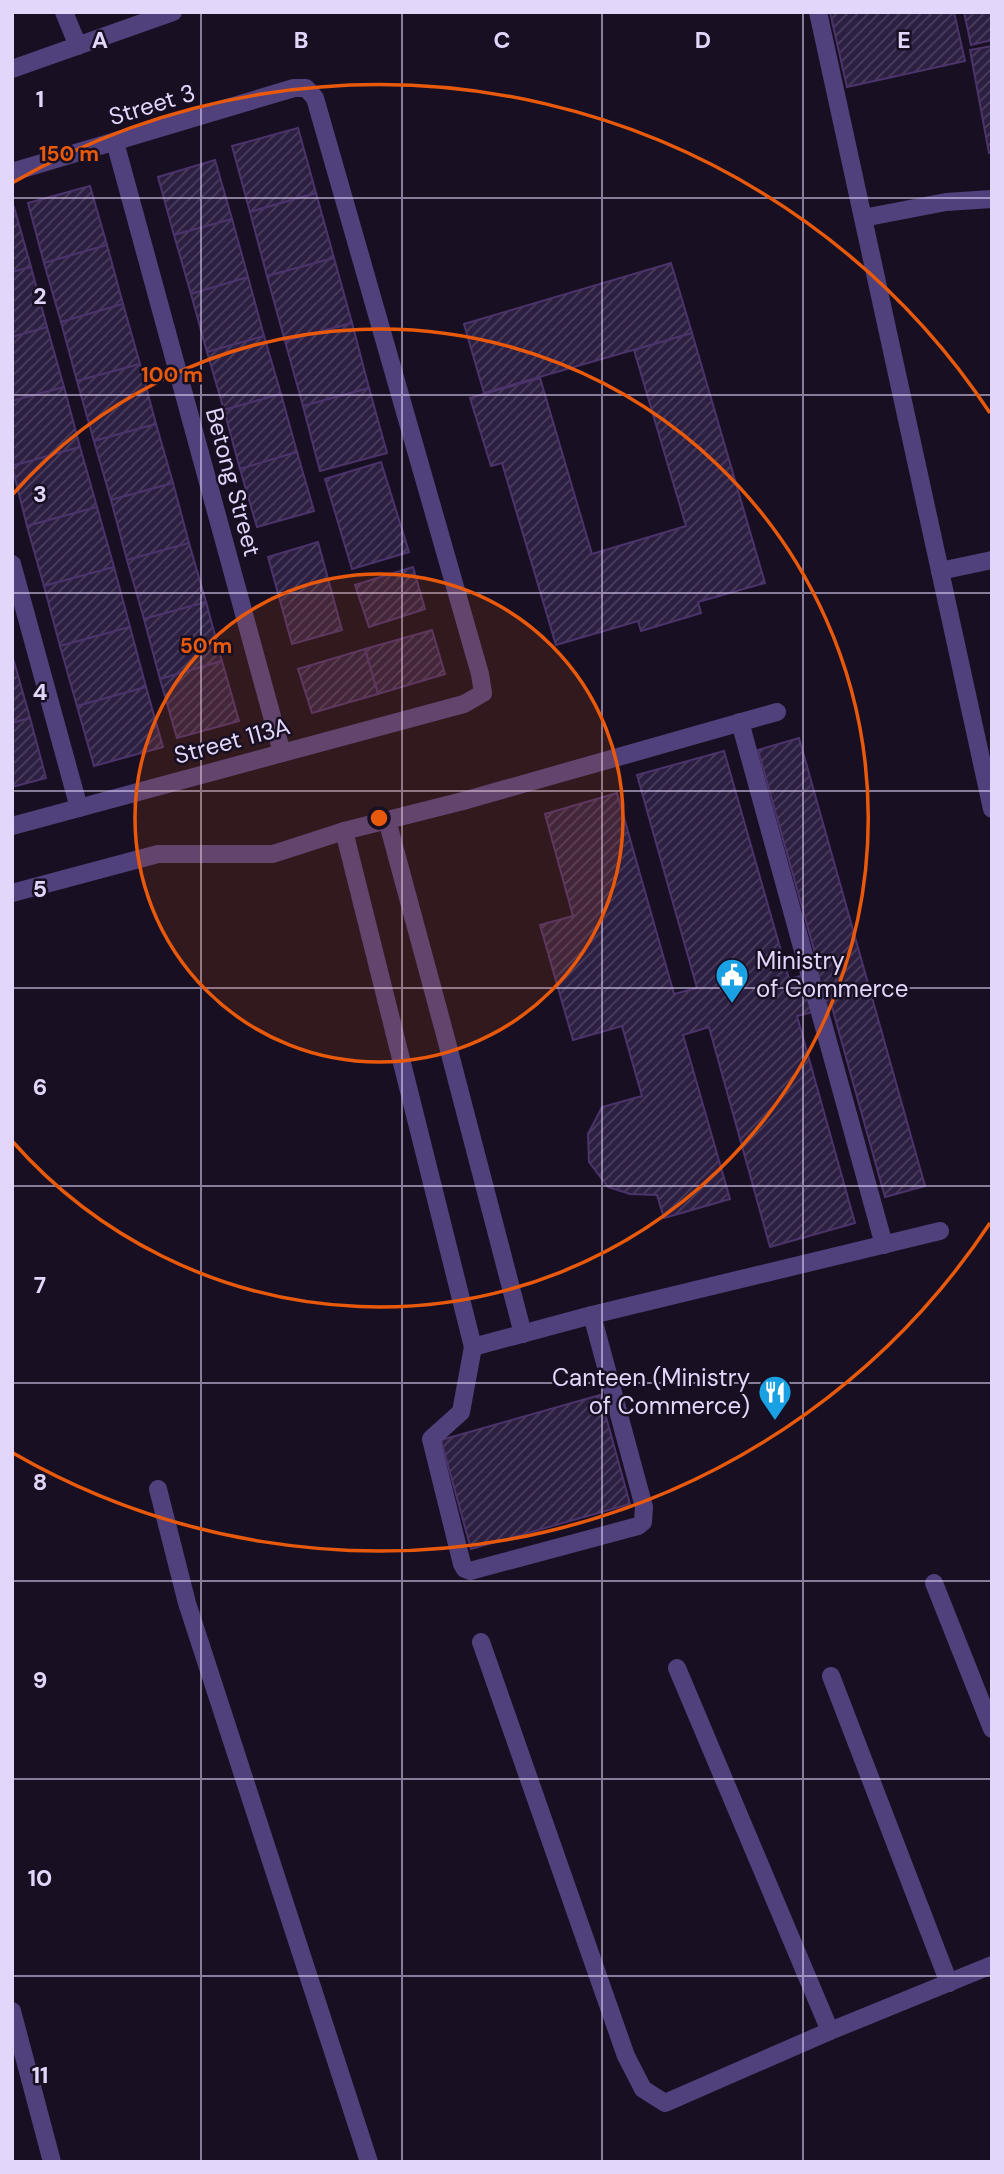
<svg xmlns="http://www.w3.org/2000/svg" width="1004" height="2174" font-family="'DM Sans',sans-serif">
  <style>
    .building { fill: url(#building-hatch); stroke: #4b336b; stroke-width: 2 }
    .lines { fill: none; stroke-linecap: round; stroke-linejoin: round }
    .minor { stroke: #50417c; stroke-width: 18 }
    .grid { fill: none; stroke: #e3d6fb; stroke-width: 2; stroke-opacity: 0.55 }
    .ring { fill: none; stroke: #e8590c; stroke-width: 3.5 }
    .labels { text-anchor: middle; stroke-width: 5; stroke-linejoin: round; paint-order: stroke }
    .street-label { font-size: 24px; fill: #e3d6fb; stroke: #181022 }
    .poi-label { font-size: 24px; fill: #e3d6fb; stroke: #181022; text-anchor: start }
    .grid-label { font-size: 23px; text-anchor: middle; font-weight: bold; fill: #e3d6fb; stroke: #181022; stroke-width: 5; stroke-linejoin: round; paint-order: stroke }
    .centre { fill: #e8590c; stroke: #181022; stroke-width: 3.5 }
    .ring-label { font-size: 21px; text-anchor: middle; font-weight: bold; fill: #e8590c; stroke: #181022; stroke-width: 5; stroke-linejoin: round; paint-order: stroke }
  </style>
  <defs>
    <pattern id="building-hatch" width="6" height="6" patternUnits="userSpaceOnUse" patternTransform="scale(1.75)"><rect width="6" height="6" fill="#2d1f41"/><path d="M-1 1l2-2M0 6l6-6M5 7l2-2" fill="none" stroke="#4b3f5d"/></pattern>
  </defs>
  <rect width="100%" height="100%" fill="#181022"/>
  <!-- building -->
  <g class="building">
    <polygon points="830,12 954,12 965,61 847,87"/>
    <polygon points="964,12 992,12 992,40 971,45"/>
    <polygon points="992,46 992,153 989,153 970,50"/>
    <polygon points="298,128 316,193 250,212 232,146"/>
    <polygon points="215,160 232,219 174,235 158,177"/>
    <polygon points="90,186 107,245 44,263 28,203"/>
    <polygon points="316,193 334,258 267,276 250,212"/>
    <polygon points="14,207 31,267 12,272 12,208"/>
    <polygon points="232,219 248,277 191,294 174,235"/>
    <polygon points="107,245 123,304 61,322 44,263"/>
    <polygon points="334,258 352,323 285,341 267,276"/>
    <polygon points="671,263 692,333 484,393 464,324"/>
    <polygon points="31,267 47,327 12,337 12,272"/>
    <polygon points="248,277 264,336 207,352 191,294"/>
    <polygon points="123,304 140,364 77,381 61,322"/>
    <polygon points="352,323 369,388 303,406 285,341"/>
    <polygon points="47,327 64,387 12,401 12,337"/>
    <polygon points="692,333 765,583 698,602 701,613 641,631 638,621 556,645 502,463 491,466 470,398 540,378 592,554 686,526 634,350"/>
    <polygon points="264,336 281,394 224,410 207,352"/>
    <polygon points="140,364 156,424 94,441 77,381"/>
    <polygon points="64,387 80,447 12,466 12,401"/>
    <polygon points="369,388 387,453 320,471 303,406"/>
    <polygon points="281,394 297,452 240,469 224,410"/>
    <polygon points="156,424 173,483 111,500 94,441"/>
    <polygon points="80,447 97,507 27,526 12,466"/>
    <polygon points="297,452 314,511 257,527 240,469"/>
    <polygon points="381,462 409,552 352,569 325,479"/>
    <polygon points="173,483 189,543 127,560 111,500"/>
    <polygon points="97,507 114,567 44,586 27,526"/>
    <polygon points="318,542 342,630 292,644 268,557"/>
    <polygon points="189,543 206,602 144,619 127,560"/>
    <polygon points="114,567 130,627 60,646 44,586"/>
    <polygon points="413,567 425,609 369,627 355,585"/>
    <polygon points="206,602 222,661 160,679 144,619"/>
    <polygon points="130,627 146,687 77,706 60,646"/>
    <polygon points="432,630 445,674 378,694 365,649"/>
    <polygon points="365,649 378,694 312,713 298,669"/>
    <polygon points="13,658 30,718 12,723 12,659"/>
    <polygon points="222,661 239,721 177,738 160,679"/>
    <polygon points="146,687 163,747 94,766 77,706"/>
    <polygon points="30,718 46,778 12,787 12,723"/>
    <polygon points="799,738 925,1186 885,1197 832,1007 797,1016 855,1223 770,1247 709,1027 683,1035 730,1199 664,1218 657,1195 630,1194 608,1187 589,1162 588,1134 602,1107 642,1096 622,1026 573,1040 540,925 573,916 545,814 617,793 674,994 697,988 637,775 724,751 789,979 820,971 758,750"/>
    <polygon points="600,1395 630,1504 471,1549 441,1440"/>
  </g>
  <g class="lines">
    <!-- minor -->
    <g class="minor">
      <polyline points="64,12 78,46"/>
      <polyline points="818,12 992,809"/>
      <polyline points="12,69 173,12"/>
      <polyline points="115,142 282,753"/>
      <polyline points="12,172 294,88 306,88 315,98 480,674 483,693 464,704 12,826"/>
      <polyline points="863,218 946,202 992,199"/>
      <polyline points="12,564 79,808"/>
      <polyline points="940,571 992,560"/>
      <polyline points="740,722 884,1245"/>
      <polyline points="387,820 444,1031 523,1334"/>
      <polyline points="344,831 473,1347 592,1315 940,1231"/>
      <polyline points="12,893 158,854 273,854 344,831 463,801 777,712"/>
      <polyline points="473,1347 461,1412 431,1439 462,1564 465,1569 470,1571 638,1526 643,1522 644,1507 592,1315"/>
      <polyline points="158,1489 187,1603 369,2162"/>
      <polyline points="934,1583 992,1729"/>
      <polyline points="481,1642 626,2056 643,2089 665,2103 830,2031 992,1965"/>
      <polyline points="677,1668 830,2031"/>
      <polyline points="831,1676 949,1983"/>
      <polyline points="12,2011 52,2162"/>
    </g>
  </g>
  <!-- grid -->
  <path class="grid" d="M201 12V2162M402 12V2162M602 12V2162M803 12V2162M12 198H992M12 395H992M12 593H992M12 791H992M12 988H992M12 1186H992M12 1383H992M12 1581H992M12 1779H992M12 1976H992"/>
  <!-- distance rings -->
  <circle cx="379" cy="818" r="244" fill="#e8590c" fill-opacity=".12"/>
  <g class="ring">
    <circle cx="379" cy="818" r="244"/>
    <path d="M13 494A489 489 0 1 1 13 1142"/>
    <path d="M990 1223A733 733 0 0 1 13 1453M12 183A733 733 0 0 1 990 413"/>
  </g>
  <!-- icons -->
  <defs>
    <symbol id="civic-pin" viewBox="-11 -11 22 30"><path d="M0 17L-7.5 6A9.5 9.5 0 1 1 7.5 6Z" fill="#19a1e4" stroke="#181022"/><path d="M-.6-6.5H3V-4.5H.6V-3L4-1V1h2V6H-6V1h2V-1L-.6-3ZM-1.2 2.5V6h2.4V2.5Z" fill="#fff"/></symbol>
    <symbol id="restaurant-pin" viewBox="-11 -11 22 30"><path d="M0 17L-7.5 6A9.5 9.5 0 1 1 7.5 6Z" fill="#19a1e4" stroke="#181022"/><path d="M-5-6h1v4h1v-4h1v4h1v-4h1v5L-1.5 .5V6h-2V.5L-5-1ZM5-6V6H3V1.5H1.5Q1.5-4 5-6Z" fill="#fff"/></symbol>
  </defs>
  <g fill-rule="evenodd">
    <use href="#civic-pin" x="713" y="956" width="38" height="52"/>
    <use href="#restaurant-pin" x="756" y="1373" width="38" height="52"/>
  </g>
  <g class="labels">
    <!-- street labels -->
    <g class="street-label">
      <text transform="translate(152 105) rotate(-17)" y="8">Street 3</text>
      <text transform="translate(233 482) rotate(75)" y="8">Betong Street</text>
      <text transform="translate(232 741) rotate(-15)" y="8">Street 113A</text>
    </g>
    <!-- poi labels -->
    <g class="poi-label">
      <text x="756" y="969">Ministry<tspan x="756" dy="28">of Commerce</tspan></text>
      <text x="750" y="1386" text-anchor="end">Canteen (Ministry<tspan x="750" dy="28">of Commerce)</tspan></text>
    </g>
  </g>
  <g class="grid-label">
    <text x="100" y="48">A</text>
    <text x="301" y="48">B</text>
    <text x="502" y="48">C</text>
    <text x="703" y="48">D</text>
    <text x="904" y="48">E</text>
    <text x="40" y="107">1</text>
    <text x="40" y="304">2</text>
    <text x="40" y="502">3</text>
    <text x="40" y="700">4</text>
    <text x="40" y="897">5</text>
    <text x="40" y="1095">6</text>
    <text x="40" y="1293">7</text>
    <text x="40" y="1490">8</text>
    <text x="40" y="1688">9</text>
    <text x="40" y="1886">10</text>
    <text x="40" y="2083">11</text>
  </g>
  <circle cx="379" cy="818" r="10" class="centre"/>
  <g class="ring-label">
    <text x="69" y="161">150 m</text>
    <text x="172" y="382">100 m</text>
    <text x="206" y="653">50 m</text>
  </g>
  <!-- border -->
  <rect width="1004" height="2174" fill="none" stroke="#e3d6fb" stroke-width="28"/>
</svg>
